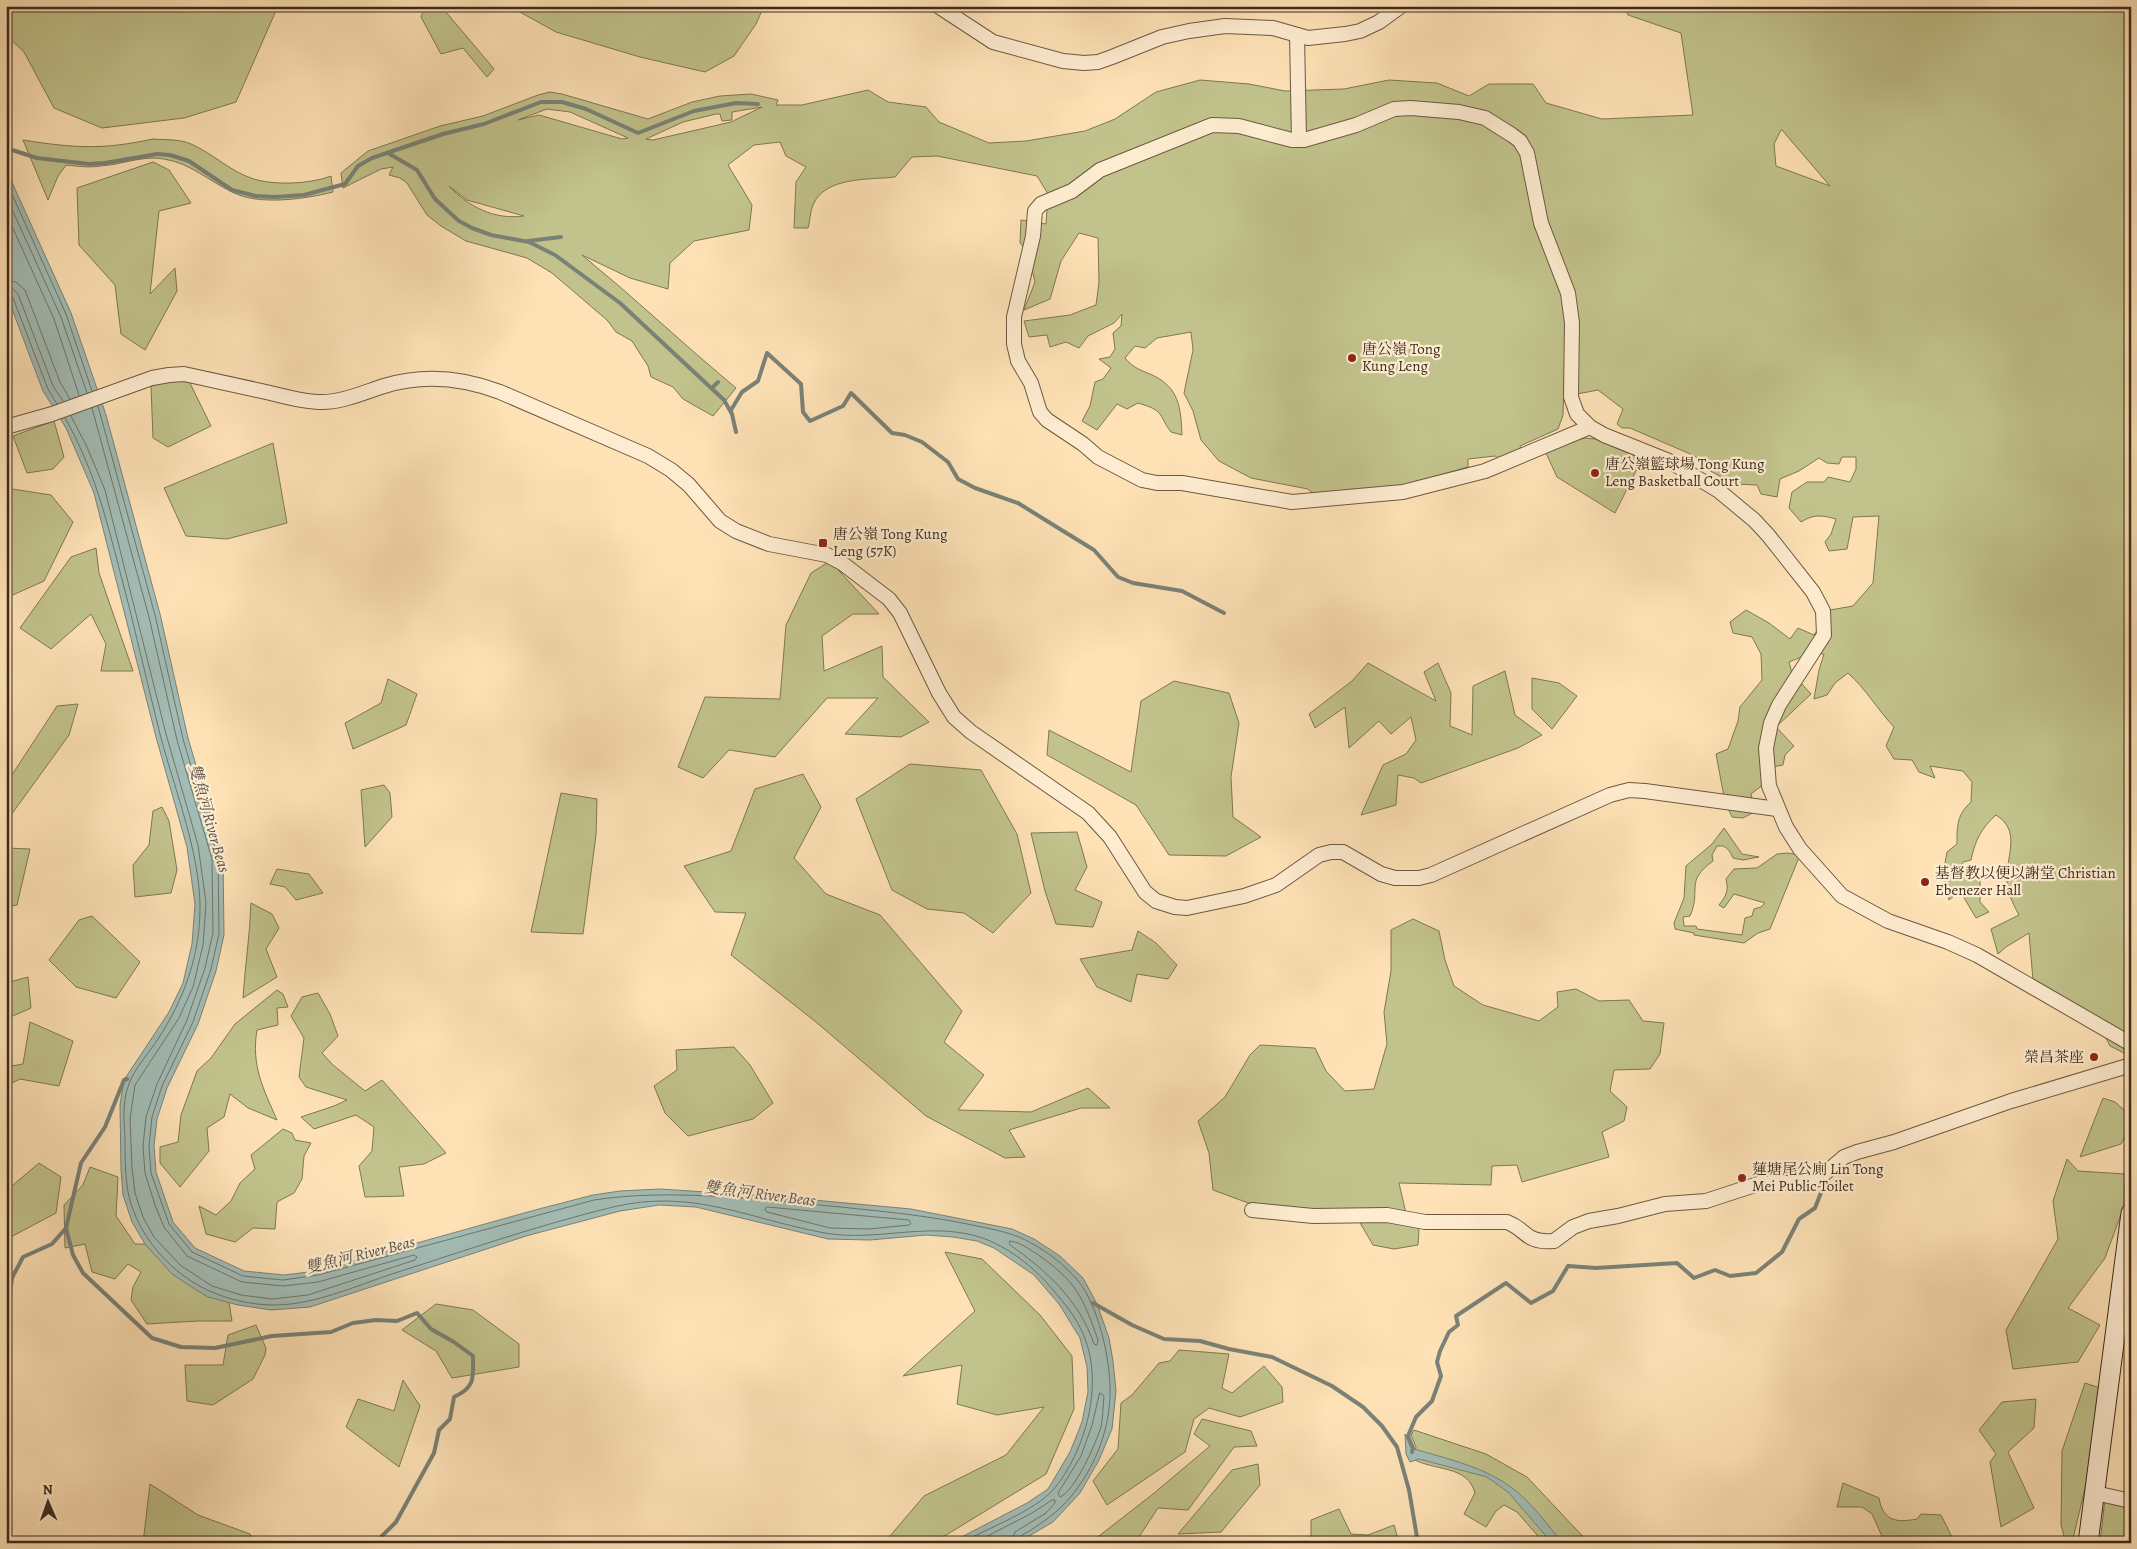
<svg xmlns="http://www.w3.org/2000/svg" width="2137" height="1549" font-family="Alegreya,'Noto Serif TC',serif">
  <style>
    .green { fill: #c2c38c; stroke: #807754; fill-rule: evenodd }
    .water { fill: #a2bcb5; stroke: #7a8278 }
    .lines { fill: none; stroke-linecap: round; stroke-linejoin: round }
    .shore { stroke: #707469; stroke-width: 1 }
    .stream { stroke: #7a8278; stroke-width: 4 }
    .minor-casing { stroke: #6d5943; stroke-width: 16 }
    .secondary-casing { stroke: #3d2b1d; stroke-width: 21 }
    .minor { stroke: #feecd0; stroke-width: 14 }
    .secondary { stroke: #feecd0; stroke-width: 19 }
    .poi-dot { fill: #8f2418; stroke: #feecd0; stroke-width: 2 }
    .labels { text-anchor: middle; stroke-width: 4.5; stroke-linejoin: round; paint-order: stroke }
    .poi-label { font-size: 15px; fill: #3d2b1d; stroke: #feecd0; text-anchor: start }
    .water-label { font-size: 16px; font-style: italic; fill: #564f43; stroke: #feecd0 }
  </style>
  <rect width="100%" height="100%" fill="#fee2b6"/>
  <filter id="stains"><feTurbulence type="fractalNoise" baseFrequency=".004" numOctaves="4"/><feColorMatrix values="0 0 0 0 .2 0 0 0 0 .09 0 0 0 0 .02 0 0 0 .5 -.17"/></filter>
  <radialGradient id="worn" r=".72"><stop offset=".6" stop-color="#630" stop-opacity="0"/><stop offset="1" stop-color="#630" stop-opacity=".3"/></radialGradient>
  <!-- green -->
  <g class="green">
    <polygon points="6,6 278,6 236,102 184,118 102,128 54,108 24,52 6,35"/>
    <polygon points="425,6 441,6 494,69 487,77 463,48 441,54 421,17"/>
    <polygon points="509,6 764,6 756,24 734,56 705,72 640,57 556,32"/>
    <path d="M1624 6H2131V1053L2128 1055 2110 1046 2100 1026 2033 980 2029 933 2006 947 1998 954 1991 929 2019 915C2012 902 2006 890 2007 875 2008 852 2020 830 1996 815 1981 828 1975 841 1971 860L1963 862 1958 877 1980 879V902L1989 912 1976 918 1960 891 1949 900 1943 874 1947 852 1957 844C1957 825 1957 815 1971 802L1972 782 1963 771 1930 766 1935 778 1919 772 1912 760 1894 759 1886 746 1894 727C1877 709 1866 689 1848 673L1835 683 1827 695 1814 699 1819 670 1824 654H1809L1789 662 1792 673 1811 694 1776 727 1794 746 1785 755 1783 765 1772 767 1764 784 1751 794 1753 804 1760 809 1743 818 1732 817 1725 802 1716 754 1728 749 1738 721 1740 707 1762 680 1761 654 1752 637 1733 633 1730 622 1746 610 1769 623 1790 639 1798 628 1814 635 1830 610 1853 606 1873 583 1879 516 1853 517 1847 549 1829 551 1825 542 1831 534 1836 519C1821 515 1814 514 1801 522L1789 508 1792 492 1807 482H1824L1828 477 1850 482 1856 469V457H1842L1839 464 1827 463 1819 458 1799 471 1780 479 1777 497 1761 494 1757 485 1734 484 1705 468 1695 456 1630 428H1622L1617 424 1623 409 1598 390 1577 394V385L1564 381 1563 415 1558 429 1520 446 1522 453 1509 464 1495 456 1468 459V467L1411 483 1390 491 1321 500 1308 489 1251 478 1219 461 1201 440 1193 411 1184 393 1193 350 1191 332 1157 338 1145 348 1135 346 1125 358C1133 368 1141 370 1152 375 1179 387 1181 408 1182 435L1171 432C1157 413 1165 411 1138 403L1127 409 1117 404 1097 430 1082 421 1090 406 1095 382 1103 379 1111 368 1099 359 1110 357 1115 349 1113 333 1121 326 1122 314 1114 323 1088 336 1079 348 1066 342 1050 347 1047 335 1029 337 1024 321 1070 315 1096 305 1099 283 1098 238 1079 233 1061 261 1050 299 1024 310 1035 282 1028 252 1020 243 1021 220 1046 224 1048 194 1037 176 937 156 912 157 895 177C870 180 825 176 813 205 810 212 810 221 808 228H794L796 182 806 167 786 156 780 142 754 145 728 165 752 205 749 230 694 241 670 263 668 289 630 278 582 255C635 298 684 345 736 388L713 416 683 399 673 387 651 377 648 366 632 341 616 332 607 320 552 273 527 258 466 241 441 226 427 215 407 183 400 178 389 175 393 167 381 169 343 188 341 173 368 151 440 126 483 116 538 95 550 92 562 94 648 119 692 102 720 96 751 94 778 100 776 105H802L868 90 888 102 926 107 939 122 989 143 1026 141 1085 131 1115 119 1156 92 1200 80 1249 84 1285 91 1344 89 1389 80 1437 83 1469 96 1489 84H1533L1546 103 1602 119 1693 115 1681 33 1628 15ZM762 107 731 122 653 140 646 139 683 122 716 114H720L722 121 732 120V112ZM547 109 570 112 628 138 622 139 539 115 518 120ZM1781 130H1782L1830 186 1776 166 1774 144ZM449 186 467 200 524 216C494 220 469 207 449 186Z"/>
    <path d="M153 139C166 140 180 139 191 144 212 153 230 171 251 178 272 186 311 184 331 176L333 192C305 199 259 206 232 192 209 181 190 163 164 159 143 155 121 165 100 166 89 168 77 166 66 165L58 176 48 200 23 140C74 148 102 150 153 139Z"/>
    <polygon points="153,162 169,170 191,203 159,211 150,294 175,268 177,291 145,350 121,334 115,285 79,245 77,188"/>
    <polygon points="187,377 211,426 168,447 153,438 151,386"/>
    <polygon points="54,421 64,457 53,469 27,473 13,436"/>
    <polygon points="1585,438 1595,439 1642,459 1615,513 1557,477 1546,453 1569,442"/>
    <polygon points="273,443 287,523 227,539 186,536 164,488"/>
    <polygon points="6,488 51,495 73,522 44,581 6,598"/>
    <polygon points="96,548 99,573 133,671 101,671 106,644 91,614 51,649 20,628 71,557"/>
    <polygon points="830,561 879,614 853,614 822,636 824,671 882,646 883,677 929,722 901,737 845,734 878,698 827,698 775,757 729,750 703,778 678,767 705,697 780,699 786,625 811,573"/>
    <polygon points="1368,663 1436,701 1424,672 1438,663 1451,693 1450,726 1472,735 1473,686 1505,671 1515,715 1542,735 1518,748 1421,783 1414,778 1398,775 1396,805 1361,815 1383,765 1406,754 1416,740 1411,717 1391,734 1379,721 1349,748 1345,707 1315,728 1309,714 1352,681"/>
    <polygon points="1532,678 1559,683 1577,696 1552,729 1532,709"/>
    <polygon points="388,679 417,694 406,725 353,749 345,723 381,703"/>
    <polygon points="1174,681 1229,693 1239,723 1231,777 1233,817 1261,837 1226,856 1169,855 1136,805 1047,755 1049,730 1131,772 1141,701"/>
    <polygon points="78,704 69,735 6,822 6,784 57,706"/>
    <polygon points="910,764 981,770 1017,834 1031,893 993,933 964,913 927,909 892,890 856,799"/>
    <polygon points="803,774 821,807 794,858 826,894 880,915 962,1011 944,1042 984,1075 958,1110 1031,1112 1088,1088 1110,1108 1081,1108 1009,1130 1025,1157 1005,1158 926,1116 816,1022 731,955 746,913 715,912 684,866 731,851 755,789"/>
    <polygon points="384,785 390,793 392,817 365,847 361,790"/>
    <polygon points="561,793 597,799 596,835 583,934 531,932"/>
    <polygon points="162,807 169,821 177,870 171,893 135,897 133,865 149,845 153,811"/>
    <path d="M1724 828 1742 854 1759 857 1743 860 1733 858C1729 850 1727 845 1717 846L1712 855 1713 861C1684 882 1702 889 1690 916L1683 917 1684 926H1696L1697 929 1742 935 1745 918 1752 916 1754 909 1761 907 1765 903 1734 894 1724 908 1719 905C1726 896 1729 891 1726 879L1734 869 1757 868 1777 854 1788 853 1800 855 1770 929 1758 933 1744 943 1694 935V933L1675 929 1674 923 1684 898 1686 866 1712 844Z"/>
    <polygon points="1077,832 1087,867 1075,890 1102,902 1093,927 1056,924 1045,891 1031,833"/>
    <polygon points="6,848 30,849 17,905 6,907"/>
    <polygon points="277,869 309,874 323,893 296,900 285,887 270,884"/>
    <path d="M251 903 272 914 279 928 266 949 277 977 243 998C245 966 250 935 251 903Z"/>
    <polygon points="92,916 140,962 116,998 76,987 49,960 79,920"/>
    <polygon points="1413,919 1439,931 1445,960 1454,986 1483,1005 1539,1021 1558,1007 1557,992 1576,989 1599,1001 1629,1000 1643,1021 1664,1023 1660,1054 1650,1069 1614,1070 1610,1091 1627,1107 1624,1121 1602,1132 1609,1157 1522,1182 1517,1165 1492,1166 1491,1185 1399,1183 1407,1218 1419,1230 1418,1245 1394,1249 1373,1245 1356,1216 1270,1211 1213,1190 1209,1153 1198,1121 1225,1097 1250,1055 1260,1045 1315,1048 1326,1071 1345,1091 1374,1089 1387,1044 1384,1012 1391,971 1391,930"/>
    <polygon points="1138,931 1156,943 1177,965 1168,979 1137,974 1131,1002 1097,987 1080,959 1132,950"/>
    <polygon points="28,977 31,1008 6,1019 6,983"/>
    <path d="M277 990 283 994 288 1007 277 1008 278 1025 257 1030C251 1065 263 1088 277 1120L248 1108 230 1094 224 1117 207 1128 209 1151 180 1187 160 1163V1147L178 1142 181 1115 197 1071 211 1058 235 1024Z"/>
    <polygon points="318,993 330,1014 338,1036 322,1053 333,1065 365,1091 382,1080 446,1153 424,1164 399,1167 404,1196 365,1197 359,1166 372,1151 374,1127 356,1115 314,1129 301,1117 334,1106 347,1100 306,1087 299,1077 304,1038 291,1016 302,997"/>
    <polygon points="30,1022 73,1041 59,1086 20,1079 6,1086 6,1067 23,1064"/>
    <polygon points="734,1047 750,1065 773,1103 753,1119 688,1136 665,1113 654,1086 677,1070 676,1050"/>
    <polygon points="2103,1098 2115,1102 2131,1116 2131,1125 2121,1144 2080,1157"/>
    <polygon points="283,1129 292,1133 295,1140 311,1143 304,1156 302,1179 294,1193 277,1202 275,1229 253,1228 235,1242 206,1234 199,1206 216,1215 231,1201 240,1183 255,1169 251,1155"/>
    <polygon points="2067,1159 2078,1171 2125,1174 2124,1206 2105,1258 2068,1308 2100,1325 2078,1362 2013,1369 2006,1330 2058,1239 2053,1201"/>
    <polygon points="39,1163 61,1177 56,1213 7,1239 6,1191"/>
    <path d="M90 1167 118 1177 116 1216 135 1244H145C172 1273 190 1291 229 1302L232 1321H198L147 1324 131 1300 133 1287 141 1272 128 1264 115 1279 92 1272 85 1244 65 1248 64 1205 83 1185Z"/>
    <polygon points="945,1252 982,1259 1040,1315 1072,1356 1074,1409 1046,1474 933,1543 884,1543 924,1496 1006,1455 1044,1407 997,1415 957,1404 962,1365 903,1376 975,1311"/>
    <polygon points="436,1304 473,1310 519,1344 519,1367 452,1378 436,1351 402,1330"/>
    <polygon points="256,1325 266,1348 265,1355 253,1379 213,1405 187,1401 185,1365 223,1365 228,1335"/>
    <polygon points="1179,1350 1229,1354 1222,1388 1232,1393 1264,1366 1282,1387 1283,1402 1240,1417 1209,1408 1194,1419 1185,1452 1107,1505 1093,1481 1118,1449 1121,1403 1132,1395 1159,1363 1170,1361"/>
    <polygon points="403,1380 420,1406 399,1467 346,1427 358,1399 394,1411"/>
    <polygon points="2085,1383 2100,1388 2086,1484 2072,1543 2066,1543 2061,1525 2062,1451"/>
    <polygon points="2036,1399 2034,1428 2008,1452 2034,1508 2001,1527 1990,1462 1996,1454 1979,1430 2002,1402"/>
    <polygon points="1202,1419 1251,1431 1257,1446 1234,1447 1188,1510 1158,1508 1135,1543 1090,1543 1153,1494 1210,1446 1194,1434"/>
    <path d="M1414 1430 1486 1454 1527 1477 1589 1543H1544L1517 1512 1504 1505 1496 1511 1486 1527 1464 1514 1475 1493C1468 1465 1434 1471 1413 1459L1416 1447 1411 1435Z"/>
    <polygon points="1258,1464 1260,1485 1221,1532 1178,1534 1232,1470"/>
    <path d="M1843 1483 1879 1498C1883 1521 1896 1523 1917 1519L1921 1514 1941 1515 1955 1543H1885L1872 1514 1862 1507H1837Z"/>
    <polygon points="150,1484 198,1515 250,1534 254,1543 143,1543"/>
    <polygon points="2105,1499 2131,1507 2131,1543 2100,1543"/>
    <polygon points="1339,1509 1351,1534 1368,1535 1394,1525 1399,1543 1311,1543 1311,1520"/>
  </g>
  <!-- water -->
  <g class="water">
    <polygon points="6,169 71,313 106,415 160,614 188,738 223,857 224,935 216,971 198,1024 167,1088 157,1119 154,1146 156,1172 173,1222 195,1248 244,1271 284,1275 317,1271 535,1210 593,1195 620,1191 660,1189 781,1197 911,1209 1012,1229 1034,1239 1060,1256 1083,1278 1097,1304 1109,1338 1113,1361 1116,1391 1112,1429 1099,1460 1080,1493 1053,1522 1017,1543 950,1543 1027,1503 1048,1489 1070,1452 1082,1422 1088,1392 1087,1367 1080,1338 1059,1304 1034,1275 994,1248 977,1241 953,1237 926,1235 870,1240 828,1239 696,1207 659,1205 620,1211 526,1236 310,1307 271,1310 238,1305 208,1297 190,1286 172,1274 145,1244 132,1222 123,1195 121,1169 120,1105 124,1080 169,1012 183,983 192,944 195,904 187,847 156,737 94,493 66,428 43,391 6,293"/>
    <path d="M1405 1434 1411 1448C1447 1459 1487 1467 1516 1491 1534 1506 1548 1525 1562 1543H1552L1508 1492 1487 1477 1419 1459 1410 1462 1406 1454Z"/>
  </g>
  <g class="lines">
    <!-- shore -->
    <g class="shore">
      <polyline points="6,181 66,314 92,391"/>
      <polyline points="6,196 61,317 87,393"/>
      <polyline points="6,213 54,319 79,395"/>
      <polyline points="6,280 16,282 25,290 60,382 70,399"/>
      <polyline points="6,288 13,289 18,294 53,386 63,401"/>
      <polyline points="6,294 13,298 48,389 57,404"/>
      <path d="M98 406 155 615 183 739 218 858 219 934 211 969 193 1022 162 1086 152 1117 149 1146 151 1173 169 1224 192 1252 243 1276 283 1280 318 1275 594 1200C673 1188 761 1200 841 1207 887 1212 932 1216 977 1226 996 1230 1014 1233 1031 1243 1048 1252 1066 1266 1078 1281 1098 1304 1111 1361 1110 1392 1110 1427 1097 1462 1076 1490 1064 1507 1048 1519 1031 1530 1025 1534 1018 1535 1017 1543"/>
      <polyline points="71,416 87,447 105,490 166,734 198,845 206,903 203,945 193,987 179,1018 135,1085 130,1119 132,1168 135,1193 143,1217 154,1237 180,1265 212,1286 241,1295 272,1299 308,1295 415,1260 417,1257 414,1255 318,1282 283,1286 242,1282 187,1256 164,1227 155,1205 145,1173 143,1146 146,1117 157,1084 187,1020 205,968 213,933 212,859 177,740 149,617 92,408"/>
      <path d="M65 418C91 463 104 510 117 560 133 619 146 679 161 738 175 790 200 854 200 907 200 956 184 999 158 1039 149 1053 134 1069 129 1084 122 1101 124 1121 125 1138 125 1156 125 1174 128 1192 135 1227 159 1259 188 1279 211 1295 242 1304 270 1305 313 1306 355 1286 395 1273 467 1250 539 1225 613 1207 693 1188 748 1219 825 1233 875 1242 926 1222 976 1236 1002 1243 1029 1263 1047 1283 1061 1299 1076 1316 1084 1336 1104 1384 1086 1450 1054 1489 1035 1511 988 1528 961 1543"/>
      <polygon points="767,1207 909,1220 911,1223 909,1225 869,1229 830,1228 767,1212 765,1210"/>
      <path d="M1010 1241C1020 1242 1029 1249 1037 1254 1076 1281 1083 1297 1098 1340L1097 1345 1094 1344C1079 1300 1047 1271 1010 1245Z"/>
      <path d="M1100 1393 1104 1396C1103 1406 1103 1417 1101 1427 1096 1443 1075 1491 1060 1497L1058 1493 1081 1456 1092 1425Z"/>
      <polyline points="974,1543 1032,1513 1052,1500 1055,1500 1055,1503 1046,1513 1015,1532 1011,1543"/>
    </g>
    <!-- stream -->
    <g class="stream">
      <polyline points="6,148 37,158 89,164 105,163 157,154 170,155 189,161 232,190 256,196 275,197 304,195 345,184 358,166 372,158 443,134 484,124 541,102 562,102 586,109 638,133 694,111 736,103 758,104"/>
      <polyline points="388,153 417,170 435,199 459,221 472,228 491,235 529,242 555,255 620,303 724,400 732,414 736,432"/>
      <polyline points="528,241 561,237"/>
      <polyline points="712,388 718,382"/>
      <polyline points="731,410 742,392 758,381 767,353 801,384 803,412 810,421 843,406 851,393 892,433 905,435 922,442 948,462 958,479 975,488 1018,503 1055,526 1094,550 1118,577 1133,583 1182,591 1224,613"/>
      <path d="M66 1228 73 1255 83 1273 152 1338 181 1347 215 1348 272 1336 331 1332 353 1323 376 1320 397 1321 417 1313 431 1329 454 1342 473 1356C473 1377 476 1387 454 1397L450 1419 439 1430 434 1453 396 1522 375 1543"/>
      <polyline points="1093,1303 1132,1325 1164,1339 1200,1341 1229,1349 1272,1357 1332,1386 1363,1407 1382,1426 1397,1447 1409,1490 1418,1543"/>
      <polyline points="6,1322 12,1278 23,1257 52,1244 66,1228 81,1163 105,1127 124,1080 127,1079"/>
      <polyline points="1412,1452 1413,1448 1408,1436 1416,1417 1432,1401 1441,1376 1437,1362 1440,1351 1449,1332 1458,1325 1456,1316 1506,1283 1531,1303 1553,1291 1568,1266 1596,1268 1677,1263 1694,1278 1715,1270 1730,1276 1756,1273 1782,1252 1799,1219 1815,1208 1822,1190"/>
    </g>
    <defs>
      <g id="minor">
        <polyline points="938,6 993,42 1063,61 1084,63 1098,62 1112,57 1162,37 1189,31 1225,26 1273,28 1308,38 1345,34 1360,31 1379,22 1401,6"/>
        <polyline points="1297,35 1299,140"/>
        <path d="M6 427 52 414 152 378 169 375 184 374C211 380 238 386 266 392 284 396 303 402 322 402 343 402 365 392 384 386 423 374 463 378 500 392L648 456 671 470 689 485 720 521 736 531 769 544 827 555 842 563 889 599 900 613 939 693 954 717 971 732 1088 813 1110 837 1145 892 1156 901 1175 907 1187 908 1244 896 1276 885 1319 855 1331 852H1343L1381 874 1395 878H1419L1431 875 1610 795 1629 790 1645 791 1777 809"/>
        <polyline points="1590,427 1485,471 1403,492 1292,502 1182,483 1157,483 1142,480 1098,457 1083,444 1047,420 1040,412 1031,383 1018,361 1014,344 1014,317 1033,236 1035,211 1041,204 1072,191 1100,170 1212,125 1239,126 1292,140 1304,140 1356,125 1394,109 1411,108 1459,112 1485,118 1512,135 1520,141 1527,153 1541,223 1568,293 1572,323 1571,397 1577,414 1590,427 1604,435 1669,461 1719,491 1754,520 1768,535 1813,592 1823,611 1824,635 1779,705 1771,723 1766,748 1769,786 1786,827 1800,849 1842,896 1888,921 1948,942 1977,955 2131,1044"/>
        <path d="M1252 1210 1313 1216 1387 1215 1425 1222H1507C1528 1230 1524 1243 1554 1241L1573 1227 1589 1221 1618 1216 1665 1204 1706 1201 1758 1184 1807 1182 1818 1179 1844 1157 1857 1152 1894 1142 2011 1101 2131 1065"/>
        <polyline points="2095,1493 2131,1501"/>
      </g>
      <polyline id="secondary" points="2088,1543 2131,1213"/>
    </defs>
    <!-- minor casing -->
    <use href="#minor" class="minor-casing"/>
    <!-- secondary casing -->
    <use href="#secondary" class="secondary-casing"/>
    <!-- minor -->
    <use href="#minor" class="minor"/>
    <!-- secondary -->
    <use href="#secondary" class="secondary"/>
  </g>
  <!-- markers -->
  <g class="poi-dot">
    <circle cx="1352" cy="358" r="5"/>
    <circle cx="1595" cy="473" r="5"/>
    <rect x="818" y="538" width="10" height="10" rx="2.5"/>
    <circle cx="1925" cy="882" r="5"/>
    <circle cx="2094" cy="1057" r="5"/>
    <circle cx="1742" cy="1178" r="5"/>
  </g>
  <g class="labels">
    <!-- poi labels -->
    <g class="poi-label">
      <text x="1362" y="354">唐公嶺 Tong<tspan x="1362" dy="17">Kung Leng</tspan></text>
      <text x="1605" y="469">唐公嶺籃球場 Tong Kung<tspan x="1605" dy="17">Leng Basketball Court</tspan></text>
      <text x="833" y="539">唐公嶺 Tong Kung<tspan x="833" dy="17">Leng (57K)</tspan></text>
      <text x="1935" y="878">基督教以便以謝堂 Christian<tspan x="1935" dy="17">Ebenezer Hall</tspan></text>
      <text x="2084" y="1062" text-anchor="end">榮昌茶座</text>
      <text x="1752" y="1174">蓮塘尾公廁 Lin Tong<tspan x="1752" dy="17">Mei Public Toilet</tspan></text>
    </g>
    <!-- water labels -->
    <g class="water-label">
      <text transform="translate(210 818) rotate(74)" y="6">雙魚河 River Beas</text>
      <text transform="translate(760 1193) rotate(7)" y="6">雙魚河 River Beas</text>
      <text transform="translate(360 1254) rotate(-14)" y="6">雙魚河 River Beas</text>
    </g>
  </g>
  <!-- margin -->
  <rect width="2137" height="1549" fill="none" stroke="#fee2b6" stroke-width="25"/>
  <rect x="8" y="8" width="2122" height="1534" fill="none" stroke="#3d2b1d" stroke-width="2.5"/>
  <rect x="12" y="12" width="2112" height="1524" fill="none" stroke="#3d2b1d"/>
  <!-- north arrow -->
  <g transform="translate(48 1502) rotate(358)" stroke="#feecd0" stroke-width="4" paint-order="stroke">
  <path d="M0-4L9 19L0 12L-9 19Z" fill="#3d2b1d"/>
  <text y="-8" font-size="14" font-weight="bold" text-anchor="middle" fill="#3d2b1d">N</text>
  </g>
  <rect width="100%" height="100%" filter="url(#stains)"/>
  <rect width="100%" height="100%" fill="url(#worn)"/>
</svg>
